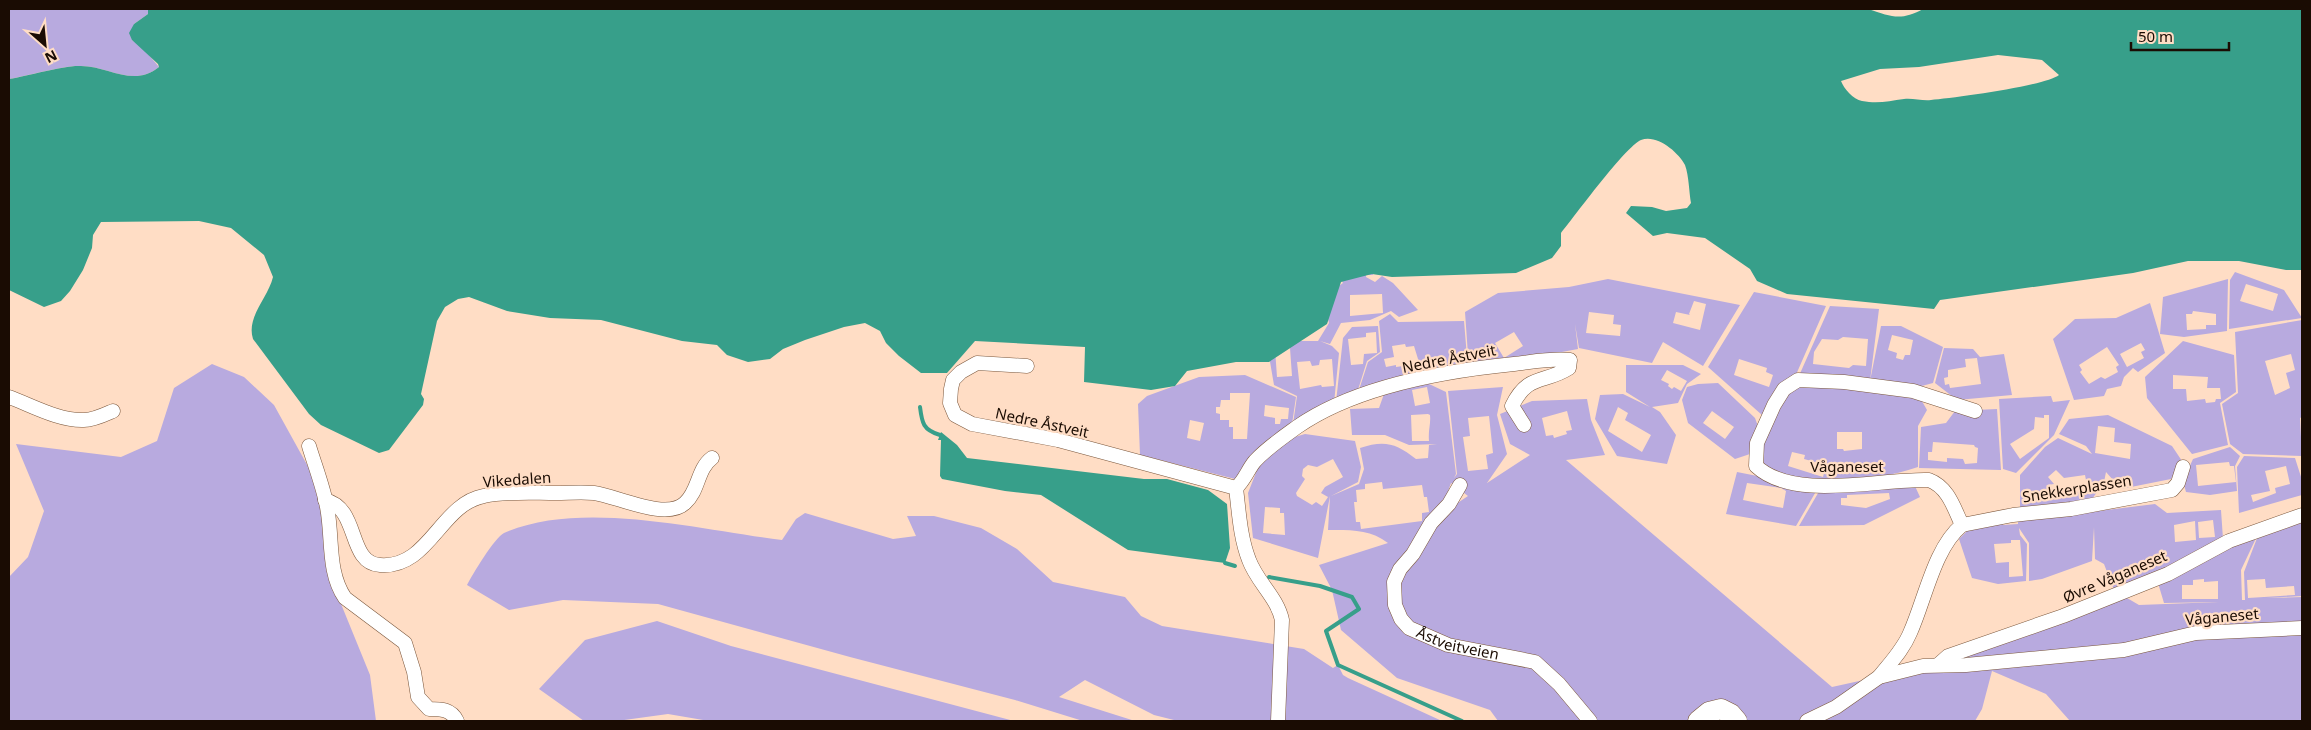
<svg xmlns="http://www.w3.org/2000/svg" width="2311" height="730" font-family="'Noto Sans',sans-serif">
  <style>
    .green { fill: #b8aadf; fill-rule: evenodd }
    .water { fill: #379f8a; fill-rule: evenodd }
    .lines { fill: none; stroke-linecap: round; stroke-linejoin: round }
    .stream { stroke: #379f8a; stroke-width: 4 }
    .street-casing { stroke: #7b573c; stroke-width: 15 }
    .secondary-casing { stroke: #7b573c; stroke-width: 21 }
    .street { stroke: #fff; stroke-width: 14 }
    .secondary { stroke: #fff; stroke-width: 20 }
    .labels { text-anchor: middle; stroke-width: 4.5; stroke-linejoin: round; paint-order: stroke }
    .street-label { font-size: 15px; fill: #1a0c03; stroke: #ffddc5 }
  </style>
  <rect width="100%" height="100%" fill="#ffddc5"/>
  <!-- green -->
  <g class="green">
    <path d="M9 9H148V14L134 24 132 40 143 48 159 67C134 88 108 66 81 66 64 65 27 76 9 79Z"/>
    <path d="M1372 269 1373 275H1366V277L1375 282 1382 276 1393 283 1418 310 1399 317 1391 311 1370 320 1341 323 1330 344 1320 341 1332 346 1339 353 1334 403 1293 424 1297 396 1274 385 1268 350 1298 341H1318L1329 323 1321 291 1336 288 1343 283 1341 279ZM1382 294 1383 313 1350 316V295ZM1290 348 1292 376 1277 377 1275 349ZM1332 359 1334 386 1322 387 1321 385 1300 389 1297 362 1310 361 1312 366 1319 365 1320 360Z"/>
    <path d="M2235 272 2284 290 2302 318 2229 329 2230 280ZM2246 284 2278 294 2273 311 2240 301Z"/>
    <path d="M1608 279 1740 305 1703 366 1663 342 1652 363 1579 348 1575 324 1578 349 1469 369 1465 312 1498 293 1569 287ZM1694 301 1706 304 1700 330 1673 323 1676 312 1690 315 1689 314ZM1589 312 1614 315 1613 324 1621 325 1620 336 1586 333ZM1514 332 1523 346 1504 358 1495 343Z"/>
    <path d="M2228 279 2227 331 2184 337 2160 334 2163 297ZM2193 311 2216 314V325H2206V329L2187 330 2186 314H2192Z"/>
    <path d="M1754 292 1826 306 1795 377 1762 415 1708 367ZM1739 359 1767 368 1766 372 1773 375 1769 387 1734 375Z"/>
    <path d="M2150 303 2165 353 2138 372 2133 368 2124 377 2121 386 2107 389 2104 396 2074 400 2053 339 2075 319 2116 318ZM2141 343 2145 350 2141 352 2144 358 2127 367 2120 354ZM2107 347 2119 365 2116 367 2118 372 2105 379 2101 377 2089 384 2080 372 2082 370 2079 365Z"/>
    <path d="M1830 306 1879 309 1870 381 1881 326H1901L1943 347 1933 383 1914 388 1798 378ZM1892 335 1913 340 1910 355H1905L1903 360 1896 358 1897 353 1888 350ZM1843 337 1868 339 1866 366 1853 365 1849 368 1813 364 1814 352 1822 339 1838 340Z"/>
    <path d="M1390 314 1398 322 1464 321 1468 369 1358 393 1368 362 1382 352 1379 321ZM1405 344 1406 347 1414 346 1422 372 1414 374 1412 364 1404 368 1403 366 1396 367V365L1386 367 1384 359 1394 357 1392 346Z"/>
    <path d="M2302 320V417L2300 418 2302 456 2243 454 2230 444 2222 404 2238 393 2235 332ZM2291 354 2295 370 2286 373 2290 388 2275 395 2265 361Z"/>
    <path d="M1378 326 1380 352 1367 361 1357 393 1336 402 1343 338 1352 327ZM1376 332 1377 353 1364 354 1363 364 1351 365 1348 339 1366 337V333Z"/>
    <path d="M2183 341 2234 355 2236 392 2220 403 2228 445 2192 454 2147 398 2145 377ZM2173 375 2208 377 2207 388H2220L2221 399H2216L2215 402 2206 403 2205 399 2187 401 2186 389H2173Z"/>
    <path d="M1944 348 1973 349 1980 357 2004 354 2012 395 1957 400 1935 383ZM1977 358 1981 384 1950 388 1949 384 1945 385 1944 378 1948 377V370L1966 367 1965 359Z"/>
    <polygon points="212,364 244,377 274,405 321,490 328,572 370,675 376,721 9,721 9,577 28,557 44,511 16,444 121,457 157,441 174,388"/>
    <path d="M1626 365H1683L1701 374 1687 384 1678 403 1652 407 1660 412 1676 435 1667 464 1617 456 1595 419 1600 395 1623 394 1650 407 1626 392ZM1667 370 1687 381 1681 391 1674 387 1672 389 1668 386 1669 384 1661 380ZM1618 407 1628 413 1625 420 1651 435 1642 452 1608 431Z"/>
    <path d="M1245 375 1296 397 1292 424 1269 441 1235 479 1140 455 1138 404 1147 396 1199 377ZM1230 393H1250L1247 439H1233V427H1229V420H1220V414L1216 413V407H1220L1221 400H1230ZM1265 405 1289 408 1288 419H1281L1280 424H1275V418L1264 416ZM1190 420 1204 423 1200 441 1187 438Z"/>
    <path d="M1427 383 1446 392 1456 474 1454 478 1457 474 1448 391 1503 387 1497 415 1507 454 1487 483 1530 455 1510 444 1500 414 1532 401 1587 399 1591 420 1605 455 1566 460 1832 687 1882 676 2020 630 2127 598 2139 605 2219 602 2164 603 2158 583 2258 534 2241 570 2242 600H2245L2244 572 2259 533 2302 520V596L2266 598 2302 597V721H2070L2046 694 1992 671 1982 709 1975 721H1498L1490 710 1397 678 1341 630 1332 590 1319 565 1388 543C1370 529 1350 530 1328 530L1330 496 1318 558 1253 538 1248 493 1259 465 1288 439 1305 434 1355 441 1361 467 1358 482 1331 496 1359 484 1364 469 1360 448C1384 440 1396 443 1416 459L1428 458 1429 445 1437 444 1409 445 1385 435H1352L1350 409 1379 408 1384 394ZM1427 387 1430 403 1415 406 1412 390ZM1567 411 1572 430 1566 431 1567 434 1554 438 1553 435 1546 436 1542 418ZM1428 414 1430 415C1431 424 1428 430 1429 441H1412L1411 415ZM1489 416 1493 453 1486 455 1488 469 1468 471 1463 437 1470 436 1468 418ZM1333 459 1343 477 1325 487 1321 493 1328 497 1322 506 1316 502 1312 505 1297 496 1296 493 1305 479 1302 476 1303 469 1308 465 1317 467ZM1382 482 1383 489 1422 485 1424 497H1427L1429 512 1422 513V521L1361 529 1360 522H1356L1354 502H1357L1356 490 1365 489V484ZM1451 483 1468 496 1426 524 1443 505ZM1265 507 1280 508V513H1284L1285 535 1263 533ZM2204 579V582L2218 581V599H2182V585H2193V580ZM2265 579 2266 588 2294 586 2295 595 2248 598 2247 580Z"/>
    <path d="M1718 383 1755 418 1759 429 1750 454 1735 459 1688 423 1682 400 1687 387 1698 384ZM1712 411 1734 427 1725 439 1703 423Z"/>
    <path d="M1803 385 1884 389 1919 396 1927 410 1918 426V467C1872 483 1814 485 1767 471 1751 441 1775 411 1793 387ZM1837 432H1862V449L1844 451 1843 449H1837ZM1792 452 1805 455 1804 459 1826 465 1823 477 1788 466Z"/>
    <path d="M2051 396 2053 402 2070 400 2054 435 2016 473 2003 469 1999 399ZM2044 415H2049V438L2020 459 2010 444 2034 429 2035 417 2044 418Z"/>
    <path d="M1997 409 2001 470 1919 468 1921 427 1946 423 1955 411ZM1933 442 1974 445 1975 447 1978 448 1977 463 1965 464 1963 459 1947 458V462L1928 460V452H1932Z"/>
    <path d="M2108 415 2172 446 2182 461 2171 479 2121 489 2106 472 2104 482 2090 502 2020 509V475L2045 447 2058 438 2092 454 2086 446 2059 434 2069 419ZM2098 426 2115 428 2114 442 2131 444 2130 459 2095 453ZM2056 470 2064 478 2085 475 2087 485 2082 487V491L2064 494 2063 496 2051 499 2047 485 2054 484 2048 477Z"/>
    <path d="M2230 447 2240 456 2235 466 2237 491 2210 495 2186 492 2183 481 2193 459ZM2229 462 2230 466H2234L2236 482 2198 486 2196 465Z"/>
    <path d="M2244 456 2295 458 2302 480V495L2239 513 2237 467ZM2286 466 2290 484 2275 488 2276 493 2253 502 2251 495 2270 491 2265 471Z"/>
    <path d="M1737 472 1818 488 1796 526 1726 514ZM1747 483 1781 488 1786 491 1783 508 1743 500Z"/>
    <path d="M1914 484 1920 497 1864 525 1799 526 1821 488ZM1889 493 1890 499 1866 508 1841 505V498H1847V495Z"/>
    <path d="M2155 504 2167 513 2221 510 2223 539 2191 556 2114 590 2104 564 2095 559 2094 527 2092 561 2042 579 2029 581V543L2019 528 2020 535 2027 544 2026 581 1998 584 1972 578 1959 539 1967 531 2002 520 2003 525 2018 524V521ZM2213 520 2215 537 2199 538 2198 522ZM2195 521 2196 540 2175 542 2174 525ZM2011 540H2020L2023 576 2009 577V562L1996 563 1994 544 2011 543Z"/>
    <path d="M805 513 893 539 916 536 907 516H934L981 528 1017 549 1053 582 1125 597 1141 616 1162 626 1304 649 1333 668 1338 665 1343 675 1348 678 1442 721H1178L1154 715 1085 680 1059 697 1135 721H1083L1015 700 850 657 658 604 563 600 509 610 467 585C472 575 495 537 504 533 581 499 700 530 782 540L796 519Z"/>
    <polygon points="657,621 731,646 1014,721 709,721 668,714 617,721 584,721 539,689 585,640"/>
  </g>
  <!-- water -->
  <g class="water">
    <path d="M148 9H1868C1892 17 1901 21 1923 9H2302V270H2286L2239 261H2188L2133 273 1940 300 1934 309 1787 294 1757 281 1750 269 1705 238 1667 233 1653 236 1626 213 1631 206 1652 207 1666 211 1687 208 1691 203C1689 192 1689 176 1685 165 1678 152 1657 134 1641 140 1625 147 1575 216 1561 233V246L1552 258 1516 273 1392 277 1372 274 1341 282 1327 324 1269 362H1236L1187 371 1175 386 1151 390 1084 382 1085 347 975 341 947 373H921L899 356 886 343 880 331 865 323 844 327 805 340 783 349 770 359 748 362 727 355 717 345 682 341 601 320 550 318 507 311 469 297 458 299 445 307 437 321 421 394 424 399 423 405 389 450 379 453 321 425 309 414 253 339C246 317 268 298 273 277L264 255 231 228 199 221 101 222 93 235 92 248 83 270 70 291 61 301 44 307 9 290V79C28 76 64 65 81 66 108 66 134 88 159 67L158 64 132 40 129 33 134 24 148 14ZM1998 55 2042 60 2059 75C2045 86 1953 98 1931 100 1922 101 1913 98 1904 99 1889 101 1878 104 1862 101 1853 99 1844 89 1841 81L1880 69 1919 67Z"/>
    <polygon points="941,432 957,445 967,458 1144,479 1167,479 1208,490 1227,504 1230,548 1225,563 1128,550 1041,495 1005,491 942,479 940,476 941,440 938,440"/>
  </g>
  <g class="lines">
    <!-- stream -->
    <g class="stream">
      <path d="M920 407C922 423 923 430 940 435"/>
      <polyline points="1225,563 1235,566"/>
      <polyline points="1269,577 1320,586 1352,597 1359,609 1326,631 1338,665 1462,721"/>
    </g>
    <defs>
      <g id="street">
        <path d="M1027 366 977 363 961 372 953 380 951 389 950 403 955 415 972 424 1058 440 1236 488C1239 512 1240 537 1249 560 1257 582 1277 597 1282 620L1278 721"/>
        <path d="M9 397C31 405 59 421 84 420 94 420 104 415 113 411"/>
        <path d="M309 446C315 466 323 486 327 507 333 537 327 572 345 598L405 643 414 672 418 697 429 709C441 709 451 709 457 721"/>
        <path id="s1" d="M1460 485 1449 504 1431 523 1413 554 1400 569 1394 582 1395 605 1401 619 1409 628 1448 645 1535 662 1559 684 1590 721"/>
        <path d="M1236 488C1245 480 1248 469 1255 461 1267 448 1283 437 1297 427 1356 386 1443 371 1514 364 1532 362 1552 358 1570 360L1569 368C1544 384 1528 373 1512 406L1524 425"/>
        <path d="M325 500C360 508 347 563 380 565 429 569 440 504 484 496 507 491 532 493 556 493 568 493 582 492 594 493 617 496 666 521 685 503 699 491 697 469 712 458"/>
        <polyline points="1962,525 2013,515 2071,509 2172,490 2178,483 2183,467"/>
        <polyline points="1939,664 1948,656 2063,616 2168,574 2229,541 2302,515"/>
        <path d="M1879 677C1890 663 1903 650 1910 633 1925 600 1934 548 1962 525 1954 508 1948 487 1929 480 1882 478 1794 502 1756 466L1757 443 1774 405 1784 389 1798 380 1844 382 1913 391 1975 411"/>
        <polyline points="1807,721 1836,707 1879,677 1923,666 1966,665 2124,650 2196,633 2302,628"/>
      </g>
      <polyline id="secondary" points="1698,721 1709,712 1721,709 1731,714 1737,721"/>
    </defs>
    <!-- street casing -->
    <use href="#street" class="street-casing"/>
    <!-- secondary casing -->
    <use href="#secondary" class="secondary-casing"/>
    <!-- street -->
    <use href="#street" class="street"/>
    <!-- secondary -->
    <use href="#secondary" class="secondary"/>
  </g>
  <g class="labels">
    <!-- street labels -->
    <g class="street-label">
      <text transform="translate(1449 359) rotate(-11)" y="5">Nedre Åstveit</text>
      <text transform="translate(1042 423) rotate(12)" y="5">Nedre Åstveit</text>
      <text x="1847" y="472">Våganeset</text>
      <text transform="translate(517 480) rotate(-4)" y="5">Vikedalen</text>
      <text transform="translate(2077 489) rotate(-9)" y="5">Snekkerplassen</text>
      <text transform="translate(2115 577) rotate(-23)" y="5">Øvre Våganeset</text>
      <text transform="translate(2222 617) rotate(-5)" y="5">Våganeset</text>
      <text dy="5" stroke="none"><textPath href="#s1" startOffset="220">Åstveitveien</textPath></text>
    </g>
  </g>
  <!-- border -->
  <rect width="2311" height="730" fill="none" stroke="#1a0c03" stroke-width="20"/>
  <!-- north arrow -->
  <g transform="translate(45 45) rotate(153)" stroke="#ffddc5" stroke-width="4" paint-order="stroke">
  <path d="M0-4L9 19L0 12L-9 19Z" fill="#1a0c03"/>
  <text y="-8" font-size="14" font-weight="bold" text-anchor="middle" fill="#1a0c03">N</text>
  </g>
  <!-- scale -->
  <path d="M2131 42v8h98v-8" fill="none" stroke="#1a0c03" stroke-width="2.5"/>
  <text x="2138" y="42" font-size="15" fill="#1a0c03" stroke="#ffddc5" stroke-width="4" paint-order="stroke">50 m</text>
</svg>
